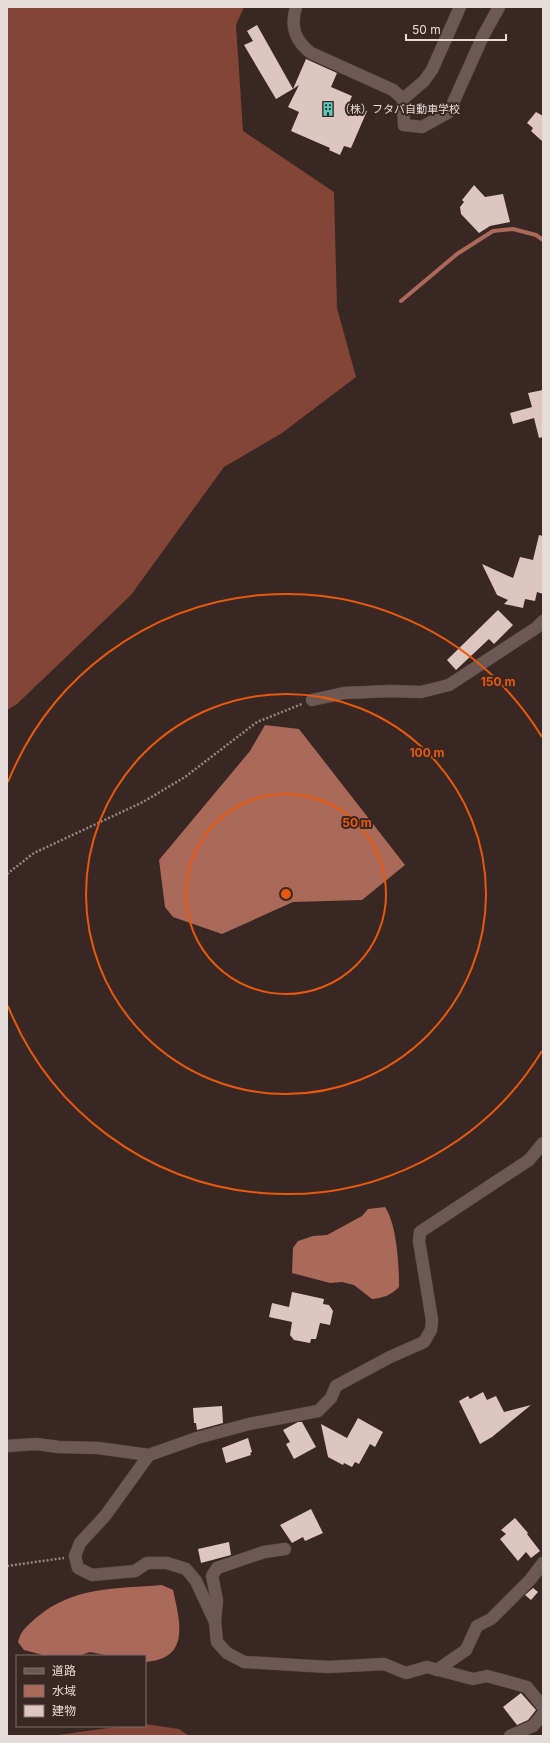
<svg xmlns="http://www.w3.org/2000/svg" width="550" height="1743" font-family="Inter,'Noto Sans JP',sans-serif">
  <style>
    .forest { fill: #834536 }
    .water { fill: #ab6959 }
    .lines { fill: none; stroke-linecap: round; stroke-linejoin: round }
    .stream { stroke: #ab6959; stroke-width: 4 }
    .building { fill: #ddc6c0 }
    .minor-casing { stroke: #534541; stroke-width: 13 }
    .path { stroke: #958683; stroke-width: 2.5; stroke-dasharray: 2 2; stroke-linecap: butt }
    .minor { stroke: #6d5954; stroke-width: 12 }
    .ring { fill: none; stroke: #e8590c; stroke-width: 2 }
    .labels { text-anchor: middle; stroke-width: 4; stroke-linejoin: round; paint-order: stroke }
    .poi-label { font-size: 11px; fill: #e7dbd8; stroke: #392723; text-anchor: start }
    .centre { fill: #e8590c; stroke: #392723; stroke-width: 2 }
    .ring-label { font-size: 12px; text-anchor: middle; font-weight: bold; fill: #e8590c; stroke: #392723; stroke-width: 4; stroke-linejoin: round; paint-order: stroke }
  </style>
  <rect width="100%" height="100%" fill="#392723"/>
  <!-- forest -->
  <g class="forest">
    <polygon points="7,7 244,7 236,25 243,131 334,192 337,308 356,377 282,433 224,467 131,595 17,704 7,710"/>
    <polygon points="145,1724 179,1729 189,1736 51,1736 123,1726 145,1726"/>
  </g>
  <!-- water -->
  <g class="water">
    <polygon points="265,725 299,729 405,865 362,900 293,902 222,934 173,917 165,907 159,860 250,751"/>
    <path d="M385 1207C397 1225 399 1265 399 1287 391 1295 384 1298 372 1299L354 1285 342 1282 330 1283 292 1273 293 1248 298 1241 313 1236 327 1235 362 1216 368 1209Z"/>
    <path d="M162 1585 173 1590C180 1622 191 1659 145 1662V1656H111L90 1652 78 1656H47L24 1650 18 1642C21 1630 27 1626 36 1618 73 1586 116 1589 162 1585Z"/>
  </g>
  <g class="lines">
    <!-- stream -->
    <polyline class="stream" points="401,301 457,254 493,231 513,229 536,235 543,240"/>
  </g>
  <!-- building -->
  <g class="building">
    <polygon points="257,25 293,89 276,99 244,45 253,41 247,31"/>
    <polygon points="306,59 337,73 331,87 352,96 349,103 367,111 351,148 344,146 340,155 329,150 330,148 291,131 299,112 288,107 299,85 293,89"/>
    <polygon points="536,112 543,116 543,142 531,131 533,128 527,123"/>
    <polygon points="474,185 485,197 503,194 510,222 490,226 479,233 461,214 460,207 464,202 462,200"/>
    <polygon points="543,390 543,437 539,438 534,418 513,424 510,413 532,407 528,393"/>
    <polygon points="539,535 543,536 543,594 537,592 535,601 525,599 523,608 504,604 508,600 497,595 482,564 513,578 520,557 533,560"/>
    <polygon points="498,610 513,625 494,644 489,639 456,670 447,660"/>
    <polygon points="292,1292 324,1299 323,1304 329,1305 333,1311 330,1325 320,1323 316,1339 311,1339 310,1343 294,1340 290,1335 292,1322 269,1317 272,1303 289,1307"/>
    <polygon points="483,1392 487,1400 496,1396 504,1412 531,1405 492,1437 480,1444 459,1401 468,1396 470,1399"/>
    <polygon points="222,1406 223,1423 197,1430 196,1423 194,1423 193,1408"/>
    <polygon points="358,1418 383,1432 375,1447 370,1444 359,1464 355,1462 352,1467 344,1463 343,1465 328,1457 321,1424 347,1438"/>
    <polygon points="298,1422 302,1422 316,1447 294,1459 286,1444 290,1442 283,1430"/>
    <polygon points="248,1438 252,1452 250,1453 251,1455 226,1463 222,1448"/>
    <polygon points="311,1509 323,1533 305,1541 303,1537 292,1543 280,1525"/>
    <polygon points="515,1518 528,1533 527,1534 540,1551 531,1558 526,1552 518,1561 500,1539 506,1534 501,1530"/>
    <polygon points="229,1542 231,1555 201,1563 198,1549"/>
    <polygon points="533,1588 538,1592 531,1600 525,1595"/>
    <polygon points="521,1693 536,1710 528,1720 517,1725 503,1707"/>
  </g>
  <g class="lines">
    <defs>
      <g id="minor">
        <path d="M296 7C290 27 295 41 311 53L393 90 403 99 424 81 432 70 460 7"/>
        <polyline points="403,99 404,125 422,127 449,112 483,36 499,7"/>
        <polyline points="312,700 344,693 391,691 421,692 449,685 536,628 543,621"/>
        <polyline points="543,1143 529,1160 420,1232 419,1241 432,1320 431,1330 424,1342 390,1357 336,1386 331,1398 318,1411 249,1424 197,1438 149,1455 105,1516 80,1543 75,1556 78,1568 92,1575 135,1571 147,1563 167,1563 186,1569 196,1581 215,1622 217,1642 227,1653 244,1662 328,1667 384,1664 406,1673 427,1667 473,1679 487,1676 527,1687 543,1707"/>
        <polyline points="7,1446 36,1444 59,1447 98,1448 149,1455"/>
        <polyline points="215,1621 217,1600 212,1576 217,1568 264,1552 285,1549"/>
        <polyline points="437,1670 466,1650 477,1626 491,1619 530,1580 543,1563"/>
        <polyline points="510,1736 533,1726 543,1714"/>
      </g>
    </defs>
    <!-- minor casing -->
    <use href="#minor" class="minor-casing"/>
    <!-- path -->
    <g class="path">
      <polyline points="7,874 34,853 143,802 185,777 257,722 302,704"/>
      <polyline points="7,1566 64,1558"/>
    </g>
    <!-- minor -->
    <use href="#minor" class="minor"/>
  </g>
  <!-- distance rings -->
  <g class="ring">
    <circle cx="286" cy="894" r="100"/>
    <circle cx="286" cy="894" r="200"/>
    <path d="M542 1051A300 300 0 0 1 8 1006M8 782A300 300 0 0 1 542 737"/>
  </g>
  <!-- icons -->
  <defs>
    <symbol id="building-bare" viewBox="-9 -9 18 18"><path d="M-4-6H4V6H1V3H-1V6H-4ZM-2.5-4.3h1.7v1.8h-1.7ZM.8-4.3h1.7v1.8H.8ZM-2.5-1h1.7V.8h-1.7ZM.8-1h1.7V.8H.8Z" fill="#58cec0" stroke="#392723" stroke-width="2.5" paint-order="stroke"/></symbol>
  </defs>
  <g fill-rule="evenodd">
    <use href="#building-bare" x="318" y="99" width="20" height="20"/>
  </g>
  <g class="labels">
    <!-- poi labels -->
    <g class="poi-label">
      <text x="339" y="113">（株）フタバ自動車学校</text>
    </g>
  </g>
  <circle cx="286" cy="894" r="6" class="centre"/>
  <g class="ring-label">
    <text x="498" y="686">150 m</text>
    <text x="427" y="757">100 m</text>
    <text x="357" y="827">50 m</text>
  </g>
  <!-- border -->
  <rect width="550" height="1743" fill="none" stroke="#e7dbd8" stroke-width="16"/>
  <!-- legend -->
  <rect x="16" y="1655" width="130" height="72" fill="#392723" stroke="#7f6f6b"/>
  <rect x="24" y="1668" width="20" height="6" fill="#6d5954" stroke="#7f6f6b"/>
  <text x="52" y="1675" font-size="12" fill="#e7dbd8">道路</text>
  <rect x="24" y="1685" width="20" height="12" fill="#ab6959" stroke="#7f6f6b"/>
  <text x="52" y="1695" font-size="12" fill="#e7dbd8">水域</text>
  <rect x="24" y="1705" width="20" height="12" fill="#ddc6c0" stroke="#7f6f6b"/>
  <text x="52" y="1715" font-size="12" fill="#e7dbd8">建物</text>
  <!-- scale -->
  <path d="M406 34v6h100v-6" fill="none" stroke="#e7dbd8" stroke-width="2"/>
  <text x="412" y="34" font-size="12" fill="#e7dbd8" stroke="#392723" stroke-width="3" paint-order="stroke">50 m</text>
</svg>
